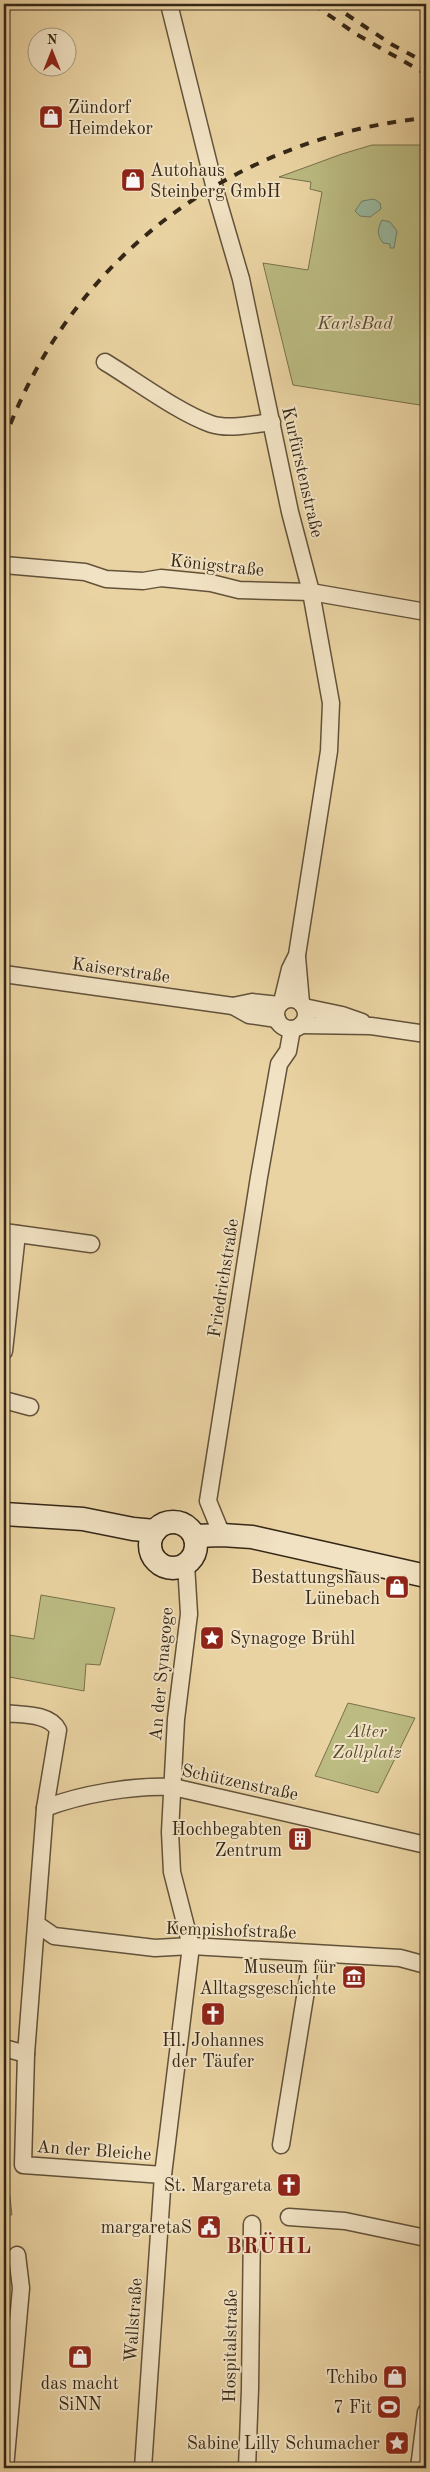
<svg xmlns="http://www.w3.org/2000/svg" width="430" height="2472" font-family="'Old Standard TT',serif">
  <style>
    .green { fill: #bbbb82; stroke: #78714c }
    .water { fill: #99b9a0; stroke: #717f69 }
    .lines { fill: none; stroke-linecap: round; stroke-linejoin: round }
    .street-casing { stroke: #62523a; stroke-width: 19 }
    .secondary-casing { stroke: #352717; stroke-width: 25 }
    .street { stroke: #f1e2c3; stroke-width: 16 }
    .secondary { stroke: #f1e2c3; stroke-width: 22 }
    .rail { stroke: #352717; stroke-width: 4; stroke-dasharray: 9 9; stroke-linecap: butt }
    .labels { text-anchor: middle; stroke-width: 4; stroke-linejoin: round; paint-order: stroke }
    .poi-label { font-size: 18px; fill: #352717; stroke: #f1e2c3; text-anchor: end }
    .park-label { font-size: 18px; font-style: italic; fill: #564c32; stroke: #f1e2c3 }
    .street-label { font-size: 18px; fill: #352717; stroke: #f1e2c3 }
    .district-label { font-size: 22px; font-weight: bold; letter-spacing: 1px; fill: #7a1f14; stroke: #f1e2c3 }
  </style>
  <rect width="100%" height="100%" fill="#ead3a2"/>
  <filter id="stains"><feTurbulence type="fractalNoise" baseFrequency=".004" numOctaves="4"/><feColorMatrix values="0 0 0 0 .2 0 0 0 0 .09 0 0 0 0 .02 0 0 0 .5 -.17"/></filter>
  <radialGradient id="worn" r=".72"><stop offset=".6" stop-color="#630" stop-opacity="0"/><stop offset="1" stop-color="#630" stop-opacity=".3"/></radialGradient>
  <!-- green -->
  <g class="green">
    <polygon points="372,145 426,145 426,406 293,385 263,263 308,270 322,192 310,189 311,182 279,177 342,154"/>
    <polygon points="41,1595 115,1608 100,1665 86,1664 84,1691 4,1676 9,1635 34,1639"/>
    <polygon points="348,1703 415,1718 378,1793 315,1776"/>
    <polygon points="4,2127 8,2128 6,2163 12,2215 4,2214"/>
  </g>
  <!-- water -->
  <g class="water">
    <polygon points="374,199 380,203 381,209 370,217 360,216 355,211 362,201"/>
    <path d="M382 220 390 222 397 231 394 248H390V244L383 243C376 234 378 228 382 220Z"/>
  </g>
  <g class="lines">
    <defs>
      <g id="street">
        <polyline points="169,4 217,197 241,279 290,512 311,592 331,703 329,751 297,955 290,969 282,1002"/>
        <path d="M105 362C135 380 179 413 211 424 229 430 253 424 272 422"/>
        <polyline points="4,565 85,572 106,579 143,581 161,578 211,583 239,590 311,592 426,612"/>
        <polyline points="297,957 301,1003"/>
        <polyline points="4,974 233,1006 252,1002 279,1005"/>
        <circle cx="291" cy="1014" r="15"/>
        <polyline points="233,1006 249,1015 277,1019"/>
        <polyline points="304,1007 342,1015 362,1022"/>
        <polyline points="301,1025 371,1026 426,1034"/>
        <polyline points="4,1232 91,1244"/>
        <polyline points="4,1351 17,1234"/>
        <polyline points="4,1400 30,1407"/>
        <polyline points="222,1535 208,1501 259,1177 279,1064 288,1051 292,1029"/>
        <path d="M4 1713C21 1715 50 1713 58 1730L45 1808 26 2054 23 2165 163 2175"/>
        <path d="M45 1808C82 1794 134 1785 173 1787L426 1845"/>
        <polyline points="38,1925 54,1936 155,1948 191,1946 400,1958 426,1965"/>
        <polyline points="4,2048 26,2054"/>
        <polyline points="281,2145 312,1954"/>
        <polyline points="289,2217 345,2221 426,2238"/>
        <polyline points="5,2468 21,2288 17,2255"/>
        <polyline points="143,2468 163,2175 191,1946 172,1872 170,1832 176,1719 189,1614 186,1564"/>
        <polyline points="247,2468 250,2389 252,2224"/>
        <polyline points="419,2468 426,2412"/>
      </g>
      <g id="secondary">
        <polyline points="4,1514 83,1519 133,1529 155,1531"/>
        <circle cx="173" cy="1545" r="23"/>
        <polyline points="195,1536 222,1535 252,1537 426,1576"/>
      </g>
    </defs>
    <!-- street casing -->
    <use href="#street" class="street-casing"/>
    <!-- secondary casing -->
    <use href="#secondary" class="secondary-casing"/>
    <!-- street -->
    <use href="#street" class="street"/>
    <!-- secondary -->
    <use href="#secondary" class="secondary"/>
    <!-- rail -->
    <g class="rail">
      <polyline points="313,4 356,34 426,74"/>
      <polyline points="331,4 391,44 426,63"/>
      <path d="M4 441C70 257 234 137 426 118"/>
    </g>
  </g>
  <!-- icons -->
  <defs>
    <symbol id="shop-square" viewBox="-11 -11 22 22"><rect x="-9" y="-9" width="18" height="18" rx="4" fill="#8f2418" stroke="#f1e2c3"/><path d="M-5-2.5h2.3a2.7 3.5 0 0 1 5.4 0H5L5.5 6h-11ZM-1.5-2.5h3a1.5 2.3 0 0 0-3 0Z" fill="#fff"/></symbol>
    <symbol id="sight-square" viewBox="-11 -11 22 22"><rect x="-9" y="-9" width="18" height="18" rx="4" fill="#8f2418" stroke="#f1e2c3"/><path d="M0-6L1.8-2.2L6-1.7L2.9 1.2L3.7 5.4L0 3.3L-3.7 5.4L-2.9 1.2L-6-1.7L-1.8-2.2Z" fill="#fff"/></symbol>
    <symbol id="building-square" viewBox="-11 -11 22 22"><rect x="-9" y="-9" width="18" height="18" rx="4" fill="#8f2418" stroke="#f1e2c3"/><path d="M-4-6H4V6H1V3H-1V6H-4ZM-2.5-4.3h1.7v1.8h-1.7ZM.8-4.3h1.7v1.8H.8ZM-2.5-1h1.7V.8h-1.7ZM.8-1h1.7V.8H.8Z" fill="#fff"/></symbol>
    <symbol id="museum-square" viewBox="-11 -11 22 22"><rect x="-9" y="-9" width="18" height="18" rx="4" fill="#8f2418" stroke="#f1e2c3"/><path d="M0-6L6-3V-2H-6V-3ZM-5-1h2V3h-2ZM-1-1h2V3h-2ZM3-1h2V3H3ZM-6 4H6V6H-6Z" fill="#fff"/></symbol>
    <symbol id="church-square" viewBox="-11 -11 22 22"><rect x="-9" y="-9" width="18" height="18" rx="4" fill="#8f2418" stroke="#f1e2c3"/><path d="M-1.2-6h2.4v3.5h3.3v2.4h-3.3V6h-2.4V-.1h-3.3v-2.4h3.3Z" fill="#fff"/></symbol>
    <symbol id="civic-square" viewBox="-11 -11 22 22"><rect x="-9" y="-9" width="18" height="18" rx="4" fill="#8f2418" stroke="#f1e2c3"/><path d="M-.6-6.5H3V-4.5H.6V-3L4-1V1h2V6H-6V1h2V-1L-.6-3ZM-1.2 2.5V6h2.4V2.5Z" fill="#fff"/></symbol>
    <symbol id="stadium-square" viewBox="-11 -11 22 22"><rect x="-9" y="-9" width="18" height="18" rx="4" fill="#8f2418" stroke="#f1e2c3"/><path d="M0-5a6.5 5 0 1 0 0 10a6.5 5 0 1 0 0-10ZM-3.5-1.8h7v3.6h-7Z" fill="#fff"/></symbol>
  </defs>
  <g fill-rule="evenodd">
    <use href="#shop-square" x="37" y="103" width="28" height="28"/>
    <use href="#shop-square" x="119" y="166" width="28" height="28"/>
    <use href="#shop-square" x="383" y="1573" width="28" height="28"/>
    <use href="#sight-square" x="198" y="1624" width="28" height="28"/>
    <use href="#building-square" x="286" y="1825" width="28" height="28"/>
    <use href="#museum-square" x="340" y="1963" width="28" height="28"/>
    <use href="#church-square" x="199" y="2000" width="28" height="28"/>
    <use href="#church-square" x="275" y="2171" width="28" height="28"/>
    <use href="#civic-square" x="195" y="2213" width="28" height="28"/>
    <use href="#shop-square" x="66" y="2343" width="28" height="28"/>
    <use href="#shop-square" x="381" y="2363" width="28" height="28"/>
    <use href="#stadium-square" x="375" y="2393" width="28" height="28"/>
    <use href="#sight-square" x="383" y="2429" width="28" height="28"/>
  </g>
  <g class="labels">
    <!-- poi labels -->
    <g class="poi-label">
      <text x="68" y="113" text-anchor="start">Zündorf<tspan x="68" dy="21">Heimdekor</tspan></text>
      <text x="150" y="176" text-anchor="start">Autohaus<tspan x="150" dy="21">Steinberg GmbH</tspan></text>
      <text x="380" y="1583">Bestattungshaus<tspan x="380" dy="21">Lünebach</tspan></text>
      <text x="230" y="1644" text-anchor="start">Synagoge Brühl</text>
      <text x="282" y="1835">Hochbegabten<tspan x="282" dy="21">Zentrum</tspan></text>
      <text x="336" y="1973">Museum für<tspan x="336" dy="21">Alltagsgeschichte</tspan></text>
      <text x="213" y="2046" text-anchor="middle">Hl. Johannes<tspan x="213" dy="21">der Täufer</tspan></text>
      <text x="272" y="2191">St. Margareta</text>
      <text x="192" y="2233">margaretaS</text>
      <text x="378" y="2383">Tchibo</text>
      <text x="80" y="2389" text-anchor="middle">das macht<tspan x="80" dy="21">SiNN</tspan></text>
      <text x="372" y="2413">7 Fit</text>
      <text x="380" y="2449">Sabine Lilly Schumacher</text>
    </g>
    <!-- park labels -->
    <g class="park-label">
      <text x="355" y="329">KarlsBad</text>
      <text x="367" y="1737">Alter<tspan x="367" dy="21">Zollplatz</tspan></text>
    </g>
    <!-- street labels -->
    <g class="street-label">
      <text transform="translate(303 472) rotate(77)" y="6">Kurfürstenstraße</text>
      <text transform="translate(217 565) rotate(6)" y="6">Königstraße</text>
      <text transform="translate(121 970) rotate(8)" y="6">Kaiserstraße</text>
      <text transform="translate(223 1278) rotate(-81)" y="6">Friedrichstraße</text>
      <text transform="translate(161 1674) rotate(-85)" y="6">An der Synagoge</text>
      <text transform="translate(240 1782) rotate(12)" y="6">Schützenstraße</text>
      <text transform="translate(231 1930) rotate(2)" y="6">Kempishofstraße</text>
      <text transform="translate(94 2150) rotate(4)" y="6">An der Bleiche</text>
      <text transform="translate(133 2320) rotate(-86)" y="6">Wallstraße</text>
      <text transform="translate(230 2346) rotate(-89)" y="6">Hospitalstraße</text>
    </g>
    <!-- district labels -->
    <g class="district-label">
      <text x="269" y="2253">BRÜHL</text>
    </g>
  </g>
  <!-- margin -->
  <rect width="430" height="2472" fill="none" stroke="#ead3a2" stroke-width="20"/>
  <rect x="5" y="5" width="420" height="2462" fill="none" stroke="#352717" stroke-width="2.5"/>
  <rect x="10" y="10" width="410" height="2452" fill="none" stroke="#352717"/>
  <!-- north arrow -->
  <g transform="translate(52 52)"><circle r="24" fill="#f1e2c3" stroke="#a6977e"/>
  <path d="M0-4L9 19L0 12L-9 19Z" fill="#8f2418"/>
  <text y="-8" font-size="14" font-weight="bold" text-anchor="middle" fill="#352717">N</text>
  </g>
  <rect width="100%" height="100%" filter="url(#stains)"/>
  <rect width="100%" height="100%" fill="url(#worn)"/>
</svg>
